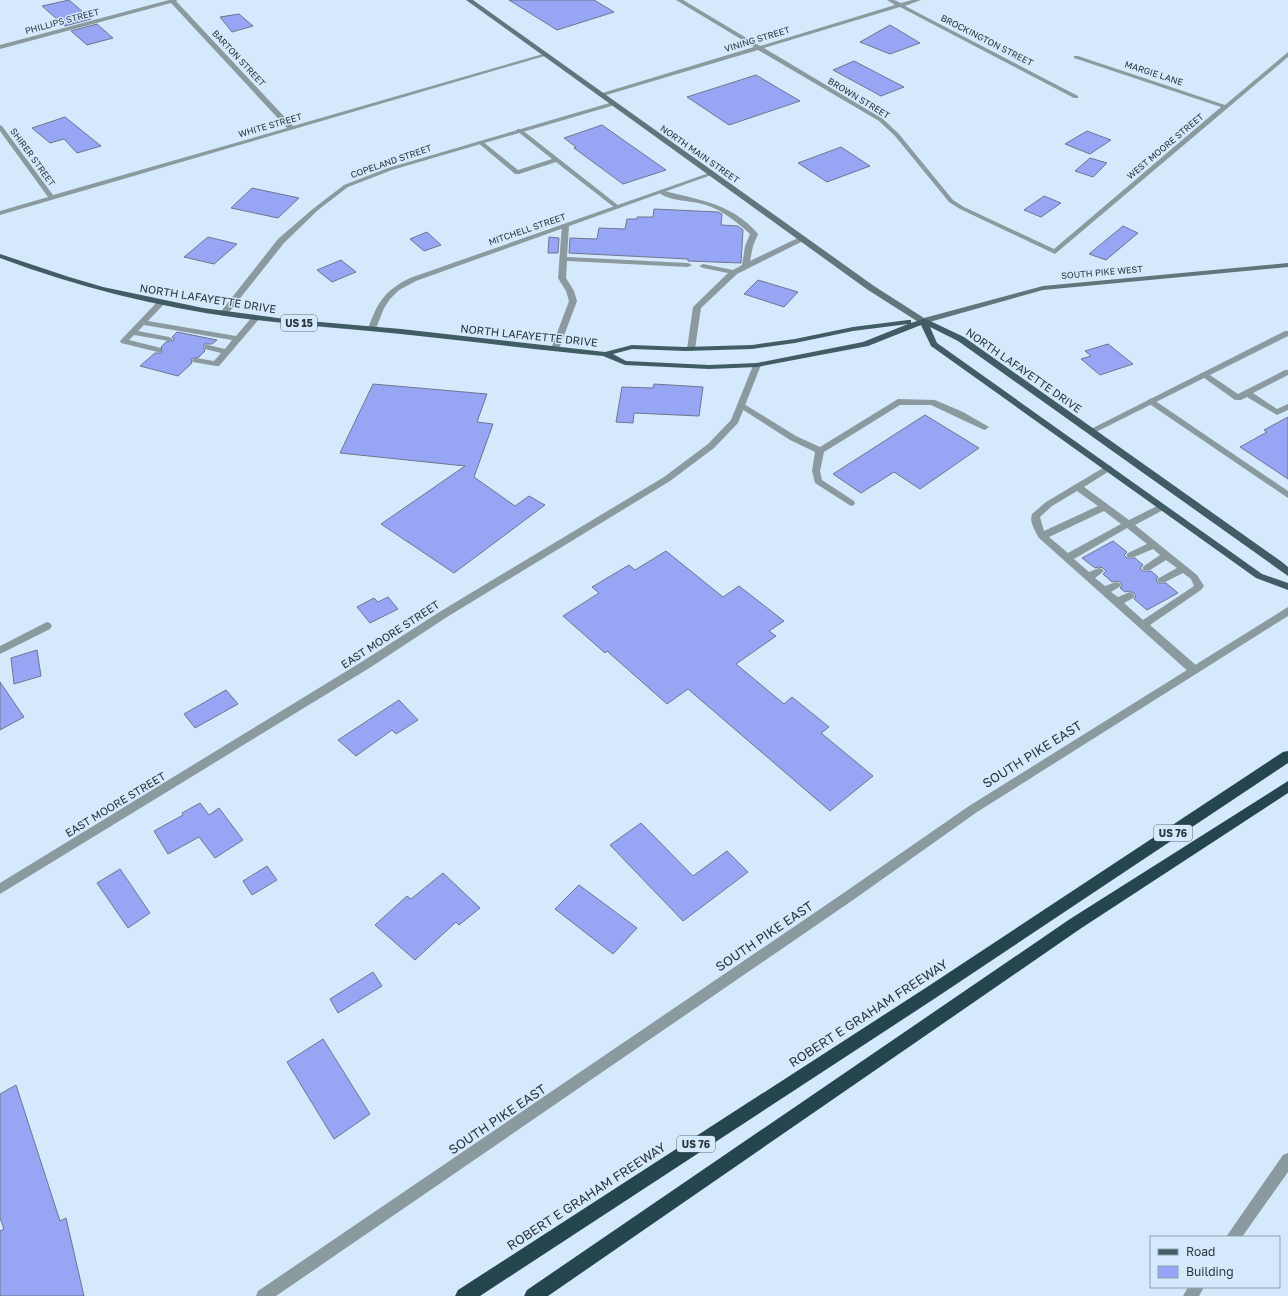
<svg xmlns="http://www.w3.org/2000/svg" width="1288" height="1296" font-family="'Golos Text',sans-serif">
<style>
.building{fill:#96a6f5;stroke:#6f758f}
.lines{fill:none;stroke-linecap:round;stroke-linejoin:round}
.service{fill:#8b9a9f;fill-rule:evenodd}
.minor{fill:#8b9a9f;fill-rule:evenodd}
.tertiary{fill:#8b9a9f;fill-rule:evenodd}
.secondary{fill:#5f767d;fill-rule:evenodd}
.primary{fill:#405c64;fill-rule:evenodd}
.motorway{fill:#25464f;fill-rule:evenodd}
.labels{text-anchor:middle;dominant-baseline:central;stroke-width:3;stroke-linejoin:round;paint-order:stroke}
.far-street-label{font-size:9px;fill:#2b353e;stroke:#d4e9fb}
.shield{fill:#d4e9fb;stroke:#5e6b77;stroke-width:1}
.shield-label{font-size:10px;font-weight:bold;fill:#2b353e}
.street-label{font-size:11px;fill:#2b353e;stroke:#d4e9fb}
.near-street-label{font-size:13px;fill:#2b353e;stroke:#d4e9fb}
</style>
<rect width="100%" height="100%" fill="#d4e9fb"/>
<path class="building" d="M69,0L91,19L65,26L42,6Z
M509,0H594L614,12L557,30Z
M239,14L253,26L232,32L220,17Z
M97,24L113,38L87,45L71,31Z
M890,25L920,43L890,54L860,42Z
M854,61L904,87L881,96L833,70Z
M756,75L800,101L729,125L687,97Z
M65,117L101,146L77,153L64,139L50,143L32,128Z
M602,125L666,170L623,184L574,148L576,147L564,138Z
M1087,131L1111,140L1090,154L1065,144Z
M841,147L870,166L827,182L798,163Z
M1090,158L1107,163L1093,177L1075,171Z
M252,188L299,198L278,218L231,208Z
M1044,196L1061,203L1041,217L1024,210Z
M654,209L718,212L722,214L721,225L738,226L743,230L741,263L688,261V259L569,253L570,238L597,239L599,228L625,229L627,219H637V217H653Z
M1123,226L1138,233L1106,260L1089,254Z
M427,232L441,245L424,251L410,239Z
M208,237L237,244L214,264L184,257Z
M549,237L559,238L558,253H548Z
M341,260L356,272L332,282L317,270Z
M758,280L798,292L784,307L744,294Z
M177,332L217,340L212,344H204V349L205,351L199,357L191,359L192,363L178,376L140,366L155,353H162L161,347L166,342L174,340V338L172,337Z
M1108,344L1133,364L1100,375L1081,359L1091,356L1085,351Z
M373,384L487,394L477,422L493,424L474,477L515,506L529,496L545,505L454,573L381,524L465,466L340,453Z
M654,384L703,387L699,416L634,413L633,423L616,422L622,387L653,388Z
M925,415L979,448L920,489L894,472L861,493L833,474Z
M1288,417V479L1240,447L1267,432L1264,430Z
M1113,541L1127,552L1124,555L1127,558H1135L1143,565L1140,568L1143,571H1151L1158,577L1156,580L1158,583H1166L1178,593L1147,610L1134,599L1136,596L1134,593L1129,591L1125,592L1120,588L1122,585L1120,582L1116,581L1112,582L1103,574L1106,571L1103,568L1099,567L1095,568L1082,558Z
M666,551L723,597L739,586L784,621L769,631L776,636L736,664L784,704L792,697L829,727L821,733L873,776L830,811L688,689L667,704L607,651L605,653L563,616L599,593L592,587L629,565L635,570Z
M388,597L398,609L370,623L357,607L374,598L378,602Z
M37,650L41,676L14,684L11,658Z
M0,682L24,717L0,730Z
M226,690L238,704L195,728L184,714Z
M399,700L418,720L396,734L392,730L356,756L338,740Z
M200,803L209,815L219,808L243,840L215,858L199,837L168,854L154,831L183,815L182,813Z
M641,823L693,876L727,851L748,872L683,921L610,845Z
M267,866L277,880L252,895L243,881Z
M120,869L150,913L128,928L97,883Z
M443,873L480,908L459,925L456,922L415,960L375,925L407,896L411,899Z
M579,885L637,928L613,954L555,909Z
M373,972L382,986L338,1013L330,999Z
M323,1039L370,1114L334,1139L287,1062Z
M16,1085L60,1221L66,1218L84,1296H0V1231L4,1229L0,1218V1094Z"/>
<g class="lines">
<path class="service" d="M517,129H521L619,206V208H615L556,162L519,174H515L477,142L482,141L518,170L552,159L517,131Z
M661,190C697,200 731,202 758,234L753,246L750,261L800,237H806L807,239L737,274L701,308L695,349L691,351L687,349L693,307L728,273L703,268L699,266L703,264L733,270L742,265L745,246L750,234C738,223 722,210 706,205C691,200 670,202 658,192Z
M562,224H568L569,226L567,257L688,263L692,265L688,267L567,261L566,278L574,291L577,301L559,349L555,351H552L551,349L569,301L566,291L558,278Z
M158,301H164L165,303L148,321L236,336L253,316H256L260,318L219,366H216L193,362L192,360L196,358L214,361L221,353L205,349V345H208L225,349L232,340L144,325L138,331L169,337L173,339L169,341L134,335L129,340L161,348V352H158L121,343L120,341Z
M1285,370H1288V375L1253,393L1277,409L1288,404V410L1277,415L1247,397L1241,400H1235L1200,375L1201,373H1207L1238,394Z
M1151,398L1288,491V498L1148,403L1147,401Z
M898,399L935,400L963,412L989,427L985,430L982,429L931,405H900L824,452L820,471L822,480L854,501L855,503L854,505L851,506L815,483L812,471L815,452L790,440L737,406L738,404H744L796,436L820,447Z
M1108,465L1111,466L1112,468L1111,470L1084,487L1129,520L1159,505H1165L1167,507L1165,509L1135,525L1197,575L1204,586L1201,590L1150,625L1198,667L1199,670L1198,673H1190L1039,538C1035,531 1029,522 1032,514L1046,502ZM1077,491L1098,506L1044,531L1040,517L1052,506ZM1104,511L1121,524L1068,553L1049,537ZM1127,528L1147,544L1128,553L1126,555L1128,557H1134L1153,549L1160,555L1144,566L1142,568L1144,570H1150L1166,560L1177,568L1159,578L1157,580L1159,582H1165L1183,573L1191,579L1194,586L1143,620L1124,603L1133,598L1135,596L1133,594L1130,592L1118,597L1111,592L1119,587L1121,585L1119,583L1116,582L1105,586L1095,578L1104,571L1102,569L1099,568L1089,572L1074,559Z"/>
<path class="minor" d="M169,0H178L176,1L293,126L543,54L548,55L0,215V211L48,197L0,131V125L2,126L53,195L287,128L171,3L0,49V45Z
M676,0H683L760,46L895,5L887,0H894L901,3L912,0H921L905,6L1078,96V98H1074L900,7L764,48L883,119L899,134L953,200L964,207L1054,249L1221,107L1074,58V56H1078L1225,105L1288,52V57L1055,254L960,209L949,202L895,136L879,121L758,50L603,96H599V94L754,47Z
M613,102L616,104L615,105L392,170L348,187L318,210L284,243L226,316H223L219,314L278,239L314,208L344,185L388,168Z
M709,173L714,174L416,281L399,290L390,299L384,308L375,331H369L368,329C377,303 385,290 410,278Z
M1285,331H1288V336L1094,433L1091,434L1087,431Z
M754,363H757L761,365L738,423L714,448L670,481L447,617L371,667L0,894V883L363,661L441,611L664,477L708,444L731,420Z
M47,622L50,623L52,626L50,629L0,654V646Z"/>
<path class="tertiary" d="M1288,607V616L977,812L853,900L276,1296H256L258,1291L845,892L969,806Z
M1288,1153V1172L1242,1237H1226L1283,1155Z
M1188,1287H1204L1199,1296H1183Z"/>
<path class="secondary" d="M466,0H473L874,286L924,318L1043,286L1288,263V267L1043,290L926,323H920L868,290Z"/>
<path class="primary" d="M0,254L69,277L103,287L203,308L285,319L401,329L605,352L632,345L685,347L752,345L795,339L853,327L908,320H911V323L923,319H926L964,337L1282,562L1288,567V576L958,341L930,327L937,343L1262,574L1288,583V590L1256,578L931,346L921,325L868,346L757,367L709,369L625,365L603,356C536,350 469,341 401,334C347,329 293,325 239,318C157,307 77,287 0,258ZM908,324L863,342L757,363L709,365L626,361L613,354L632,349L685,351L752,349L795,343L853,331Z"/>
<path class="motorway" d="M1288,751V763L934,999L480,1296H455L458,1290L924,989L1283,752Z
M1288,781V793L1080,929L548,1296H524L527,1290L1070,919Z"/>
</g>
<g class="labels">
<g class="far-street-label">
<text transform="translate(62 21) rotate(-15)">PHILLIPS STREET</text>
<text transform="translate(757 39) rotate(-17)">VINING STREET</text>
<text transform="translate(987 40) rotate(27)">BROCKINGTON STREET</text>
<text transform="translate(239 58) rotate(47)">BARTON STREET</text>
<text transform="translate(1154 73) rotate(18)">MARGIE LANE</text>
<text transform="translate(859 98) rotate(31)">BROWN STREET</text>
<text transform="translate(270 125) rotate(-16)">WHITE STREET</text>
<text transform="translate(1165 146) rotate(-40)">WEST MOORE STREET</text>
<text transform="translate(700 154) rotate(35)">NORTH MAIN STREET</text>
<text transform="translate(33 157) rotate(54)">SHIRER STREET</text>
<text transform="translate(391 161) rotate(-19)">COPELAND STREET</text>
<text transform="translate(527 229) rotate(-19)">MITCHELL STREET</text>
<text transform="translate(1102 272) rotate(-5)">SOUTH PIKE WEST</text>
</g>
<g class="shield">
<rect x="281" y="315" width="36" height="16" rx="3"/>
<rect x="1154" y="825" width="38" height="16" rx="3"/>
<rect x="677" y="1136" width="38" height="16" rx="3"/>
</g>
<g class="shield-label">
<text x="299" y="323">US 15</text>
<text x="1173" y="833">US 76</text>
<text x="696" y="1144">US 76</text>
</g>
<g class="street-label">
<text transform="translate(208 298) rotate(9)">NORTH LAFAYETTE DRIVE</text>
<text transform="translate(529 335) rotate(6)">NORTH LAFAYETTE DRIVE</text>
<text transform="translate(1024 370) rotate(35)">NORTH LAFAYETTE DRIVE</text>
<text transform="translate(390 634) rotate(-33)">EAST MOORE STREET</text>
<text transform="translate(115 804) rotate(-31)">EAST MOORE STREET</text>
</g>
<g class="near-street-label">
<text transform="translate(1032 754) rotate(-32)">SOUTH PIKE EAST</text>
<text transform="translate(764 936) rotate(-34)">SOUTH PIKE EAST</text>
<text transform="translate(868 1013) rotate(-33)">ROBERT E GRAHAM FREEWAY</text>
<text transform="translate(497 1119) rotate(-34)">SOUTH PIKE EAST</text>
<text transform="translate(586 1196) rotate(-33)">ROBERT E GRAHAM FREEWAY</text>
</g>
</g>
<rect x="1150" y="1236" width="130" height="52" fill="#d4e9fb" stroke="#90a1af"/>
<rect x="1158" y="1249" width="20" height="6" fill="#405c64" stroke="#90a1af"/>
<text x="1186" y="1256" font-size="12" fill="#2b353e">Road</text>
<rect x="1158" y="1266" width="20" height="12" fill="#96a6f5" stroke="#90a1af"/>
<text x="1186" y="1276" font-size="12" fill="#2b353e">Building</text>
</svg>
